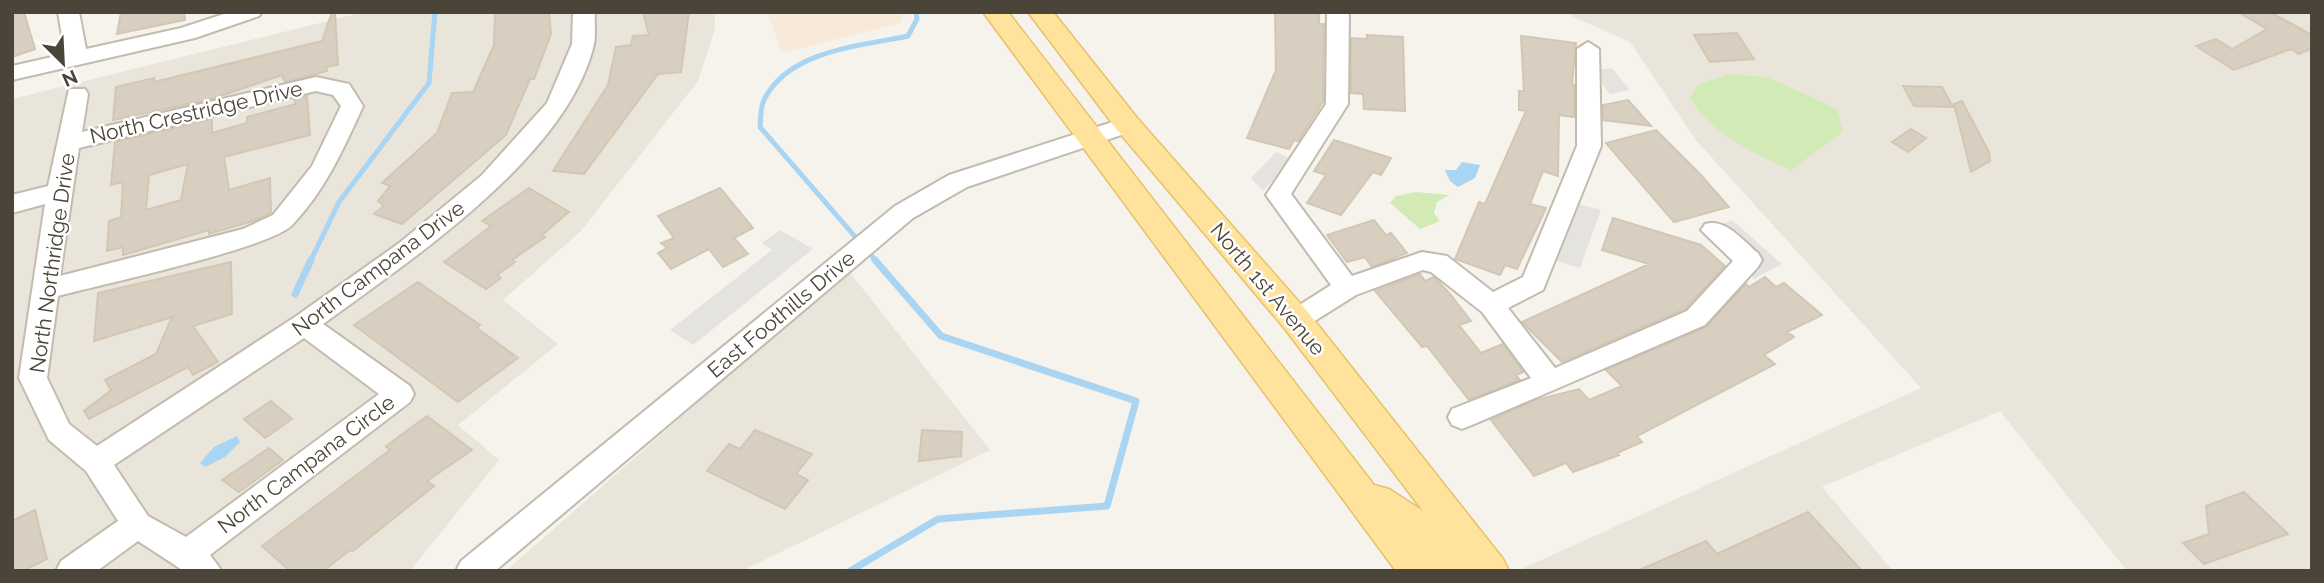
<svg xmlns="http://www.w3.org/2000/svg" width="2324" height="583" font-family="Raleway,sans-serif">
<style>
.residential{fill:#eae5da}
.commercial{fill:#f7ead8}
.green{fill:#d2eab5}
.parking{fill:#e5e3e0}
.water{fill:#a9d4f2}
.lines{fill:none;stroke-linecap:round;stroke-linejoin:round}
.stream-far1{stroke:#a9d4f2;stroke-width:5}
.stream{stroke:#a9d4f2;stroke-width:7}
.building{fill:#d8cfc1;stroke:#d3c7b4;stroke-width:2;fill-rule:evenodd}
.minor-casing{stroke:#c2bbae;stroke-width:4}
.major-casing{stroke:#e6c16a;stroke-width:3}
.minor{fill:#fff;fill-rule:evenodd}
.major{fill:#ffe39c;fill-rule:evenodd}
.labels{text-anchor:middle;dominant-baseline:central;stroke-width:5;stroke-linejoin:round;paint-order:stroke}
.street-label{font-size:21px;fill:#4b4439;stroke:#fff}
</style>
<rect width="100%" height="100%" fill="#f6f3ec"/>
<path class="residential" d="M364,12H715V29L698,81L581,231L503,300L558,344L458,425L499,460L410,571H12V99Z
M1563,12H2312V571H2127L2000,411L1822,487L1893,571H1517L1921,388L1695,139L1630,42Z
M848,270L990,450L742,571H506Z"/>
<path class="commercial" d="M767,12H903L900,23L782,53Z"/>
<path class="green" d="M1729,74L1767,77L1837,109L1843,132L1791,170C1758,156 1705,130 1690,97L1699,84Z
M1416,192L1449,195L1437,202L1434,213L1440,221L1420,229L1390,203L1396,196Z"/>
<path class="parking" d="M1612,68L1630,90L1610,94L1593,71Z
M1276,152L1291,159L1263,191L1251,178Z
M1567,201L1601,210L1580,268L1544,257Z
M1732,220L1782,264L1754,279L1703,233Z
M780,230L813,249L693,345L670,330L772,250L762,243Z"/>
<path class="water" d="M1462,162L1480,165L1475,178L1458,187L1450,181L1445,170H1456Z
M237,436L240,442L225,457L205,467L200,463L214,447Z"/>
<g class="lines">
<path class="stream-far1" d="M310,262L339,202L429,83L435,12
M877,262L760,127C761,119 760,108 764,100C788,50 861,46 908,36L917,19L916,12"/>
<path class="stream" d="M295,294L311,260
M850,571L938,519L1107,506L1136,401L941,336L875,260"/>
</g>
<path class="building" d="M12,12H24L35,49L12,57Z
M121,12H184L185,20L117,34Z
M332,12H335L338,65L326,67L327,71L285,82L282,75L212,99L113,120L116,87L154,78V82L322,41Z
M495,12H549L551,34L534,79H530L506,135L402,224L374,214L384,206L378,201L390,186L382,183L437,133L452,93L473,92L494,45Z
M643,12H689L681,72L658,74L584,174L553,171L608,85L616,47L631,45L633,36L649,35Z
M1275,12H1319V24H1324L1323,102L1298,141L1294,140L1289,149L1247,138L1276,70Z
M2238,12H2270L2312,35V48L2299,54L2291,49L2234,70L2196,46L2216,39L2232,49L2267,29Z
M1737,33L1754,59L1710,62L1694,35Z
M1367,35L1403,37L1405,111L1364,109L1363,94L1351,93V38L1367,39Z
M1521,36L1576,43L1572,85H1574V117L1559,115L1558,176L1543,171L1530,204L1546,208L1540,221L1517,269L1505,265L1500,275L1455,259L1479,202L1485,204L1526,111L1519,110V91H1524Z
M1903,86L1942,87L1953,107L1914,106Z
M307,96L310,135L224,157L229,190L270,178L271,213L253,221L209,234V230L123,255V247L107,251L109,221L121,217L123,182L111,185L115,142L212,119V133L247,123V117L296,104L294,99ZM188,164L181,200L146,210L149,175Z
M1628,100L1651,126L1603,120V105Z
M1962,101L1989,152L1990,161L1971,172L1954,104Z
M1911,129L1926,138L1908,152L1892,142Z
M1656,130L1700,174L1729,207L1674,222L1606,143Z
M1334,140L1391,158L1381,175L1373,172L1341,215L1307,203L1326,175L1314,171Z
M529,188L569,212L542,235L545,237L512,260L515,262L497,275L501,278L486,289L444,262L491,226L482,221Z
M720,188L753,228L734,238L748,254L723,267L709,249L671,269L658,253L667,248L661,243L674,238L658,216Z
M1613,218L1701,245L1725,266L1685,309L1562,362L1522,322L1649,264L1602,250Z
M1374,220L1386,235L1391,233L1407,253L1372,267L1365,257L1347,262L1327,235Z
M231,262L232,314L193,326L218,362L193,375L188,367L89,419L84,411L111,390L105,380L156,354L172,317L94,341L98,293Z
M1420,274L1425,281L1434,277L1449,293L1471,321L1459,325L1481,353L1503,344L1523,372L1516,375L1520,380L1469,400L1427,346L1422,347L1375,291Z
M1765,277L1776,287L1784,283L1822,315L1787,332L1794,337L1764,355L1775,364L1637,436L1642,442L1617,453L1619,455L1573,472L1566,463L1534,476L1491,420L1536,400L1579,389L1589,400L1622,386L1606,370L1706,327L1746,284L1749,287Z
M418,282L480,325L477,328L518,358L458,402L354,325Z
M271,401L292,419L265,438L244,419Z
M427,416L472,450L427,481L434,486L353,551L350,550L323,571H290L262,546L390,450L386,446Z
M755,430L812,454L796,474L808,480L785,509L707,471L729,444L740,449Z
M922,430L962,432L961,456L919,461Z
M269,448L283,460L239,492L222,480Z
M2244,492L2288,534L2204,564L2183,543L2209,534L2206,506Z
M35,510L47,559L23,571H12V521Z
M1808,512L1862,571H1637L1706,541L1717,554Z"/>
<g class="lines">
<g class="minor-casing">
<path id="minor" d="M58,12H79L86,49L181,28L230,12H262L259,16L195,38L12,80V66L65,54Z
M573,12H595C594,22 596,35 594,44C569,155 411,260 323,324L410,386L414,394L410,402L210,555L222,571H184L138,541L97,571H56L61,561L118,521L86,471L49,440L19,378L45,204L12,213V195L48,186L69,89H85L88,94L82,132L316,77L349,84L363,106C344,148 325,191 292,225C271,248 99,285 58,296L47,378L69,424L97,446L295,317L398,244L481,176L547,103L572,44ZM316,91L333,95L341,106L312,166L273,215L243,229L60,276L79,148ZM304,338L379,394L186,537L148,516L114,465Z
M1327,12H1349L1348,104L1291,194L1352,276L1422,252L1447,256L1493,292L1523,277L1577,146V49L1588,42L1599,49L1601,146L1543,290L1508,308L1555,368L1687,311L1733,261L1701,230L1705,224C1726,218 1743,241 1758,253L1762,260L1758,267L1705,325L1472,425L1462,429L1452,425L1448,417L1452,409L1531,378L1482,312L1431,272L1423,270L1356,295L1305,327L1296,330L1287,327L1283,320L1287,313L1331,285L1266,195L1326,104Z
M1128,117L1136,120L1140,125L1136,130L967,187L913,218L495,571H456L461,561L895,206L949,175Z"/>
</g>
<g class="major-casing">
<path id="major" d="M983,12H1008L1374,485L1389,489L1423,511L1285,329L1118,131L1028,12H1053L1138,119L1307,311L1503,559L1509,571H1396Z"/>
</g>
<use href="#minor" class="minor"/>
<use href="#major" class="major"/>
</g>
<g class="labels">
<g class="street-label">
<text transform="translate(196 112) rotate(-13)">North Crestridge Drive</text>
<text transform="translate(52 263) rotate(-82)">North Northridge Drive</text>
<text transform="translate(378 268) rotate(-37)">North Campana Drive</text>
<text transform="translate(1268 289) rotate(50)">North 1st Avenue</text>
<text transform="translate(781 314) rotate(-40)">East Foothills Drive</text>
<text transform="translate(306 464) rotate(-37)">North Campana Circle</text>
</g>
</g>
<rect width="2324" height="583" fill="none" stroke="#4b4439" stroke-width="28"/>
<g transform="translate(63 63) rotate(156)" stroke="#ffffff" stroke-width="5" paint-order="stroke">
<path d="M0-5L12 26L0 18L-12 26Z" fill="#4b4439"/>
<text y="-10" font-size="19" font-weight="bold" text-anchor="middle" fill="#4b4439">N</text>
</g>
</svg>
